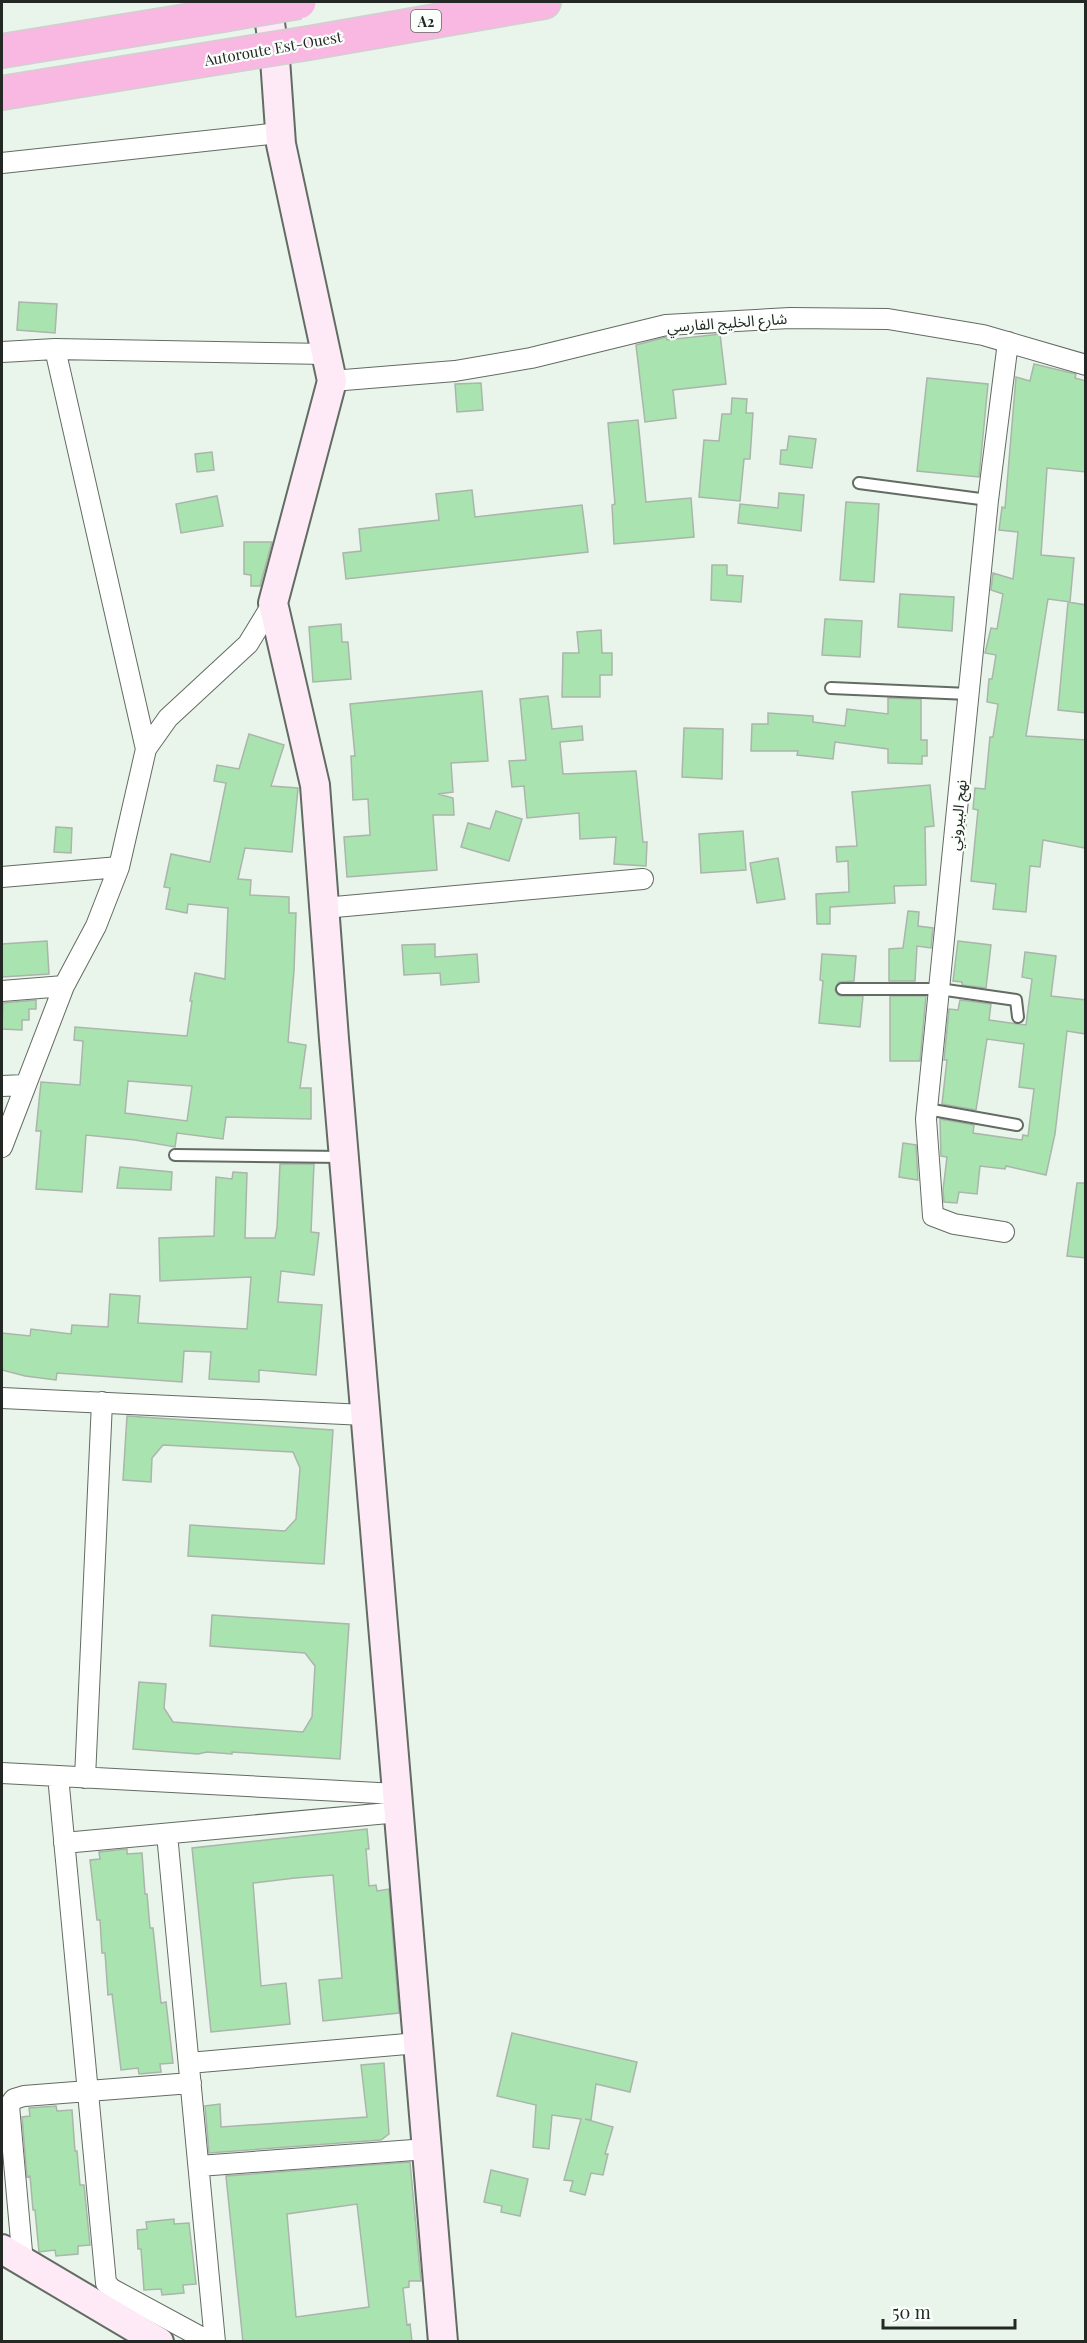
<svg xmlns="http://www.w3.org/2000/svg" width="1087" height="2343" font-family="'Playfair Display','Noto Sans Arabic',serif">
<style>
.building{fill:#a9e3af;stroke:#aab5ab;stroke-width:1.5;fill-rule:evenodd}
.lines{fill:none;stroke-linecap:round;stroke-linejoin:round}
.lane-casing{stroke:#626c63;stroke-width:14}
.street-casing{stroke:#626c63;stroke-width:22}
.secondary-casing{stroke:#626c63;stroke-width:32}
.highway-casing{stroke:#cfd0cf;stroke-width:36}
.lane{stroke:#fff;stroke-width:10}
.street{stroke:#fff;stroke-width:20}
.secondary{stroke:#fdeaf6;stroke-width:28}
.highway{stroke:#f9b8e2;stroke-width:33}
.highway-bridge-casing{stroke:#cfd0cf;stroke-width:36;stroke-linecap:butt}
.highway-bridge{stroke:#f9b8e2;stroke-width:33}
.labels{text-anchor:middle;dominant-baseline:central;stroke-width:4.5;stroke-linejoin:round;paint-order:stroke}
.shield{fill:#fbfffb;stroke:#646864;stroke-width:1.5}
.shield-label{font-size:14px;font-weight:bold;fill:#242824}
.street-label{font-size:15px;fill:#242824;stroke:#fbfffb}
</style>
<rect width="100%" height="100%" fill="#e9f4ea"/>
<path class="building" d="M19,302L57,304L55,333L17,330Z
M720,334L726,384L673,390L676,418L645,422L636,345L666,337L667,340Z
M1034,364L1076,374L1075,378L1086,381V472L1047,468L1041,555L1074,558L1070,602L1048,599L1026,736L1086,740V841L1084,848L1043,840L1040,867L1030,866L1026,912L993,909L996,884L971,881L978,810L973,809L975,788L985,789L990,737H993L998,704L987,702L989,679H992L996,655L985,653L991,628L997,629L1003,594L991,590L993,573L1013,579L1018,532L999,530L1002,507L1005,508L1016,377L1030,381Z
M927,378L988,384L979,477L917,471Z
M481,383L483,410L457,412L455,384Z
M732,398L747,399L746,413H753L750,459H744L740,501L699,497L704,440L719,441L722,414H731Z
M638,420L646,502L691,498L694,537L614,544L612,505L615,504L608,423Z
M789,436L816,439L812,468L780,464L781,450H787Z
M212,452L214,470L197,472L195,454Z
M472,490L475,517L582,505L588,552L346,579L343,553L361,551L359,529L439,520L436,494Z
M779,493L804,495L801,531L738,523L740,504L778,508Z
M217,496L223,526L181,533L176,504Z
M846,502L879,504L874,582L840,580Z
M244,542H272L260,586H251V575L244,574Z
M712,565H727V575L743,576L741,602L711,600Z
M900,594L954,597L952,631L898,627Z
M1068,602L1086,605V713L1058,710Z
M825,619L862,621L860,657L822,655Z
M341,624L342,642H348L351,679L313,682L309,627Z
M601,630L602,653H612V675H600V697H562L563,653H579L577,632Z
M482,691L488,761L451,763L453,792L438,794L453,798L454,815H433L437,870L347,877L344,837L370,835L368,799L353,800L351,756H355L350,704Z
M548,696L552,729L582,726L583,740L560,742L563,774L636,771L643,842H647L646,866L614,864L616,837L580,839L579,813L527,818L524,786L512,787L509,761L526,760L520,699Z
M888,698L921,699V740H927V756H922V764L888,763V749L835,742L833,759L797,755L798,751H751L752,724H768V713L813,716V722L845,726L847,709L888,714Z
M684,728L723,729L722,779L682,777Z
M249,734L284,745L271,786L298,788L292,852L245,848L238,879L251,880L250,895L289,897V913H296L294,971L288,1042L306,1045L300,1088H311V1119L226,1117L223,1139L177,1133L175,1147L135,1140L86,1135L82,1192L36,1189L41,1131H36L41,1082L80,1085L83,1041L74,1040L75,1027L187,1036L192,1001H190L195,973L225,979L228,908L188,904L187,913L166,909L170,888L164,887L171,854L210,862L226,783L214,781L217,765L239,769ZM128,1081L192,1086L187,1121L125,1113Z
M930,785L934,826L925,827L926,885L894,886L895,903L830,907V924H817L816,894L849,892L848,861L837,862L836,847L857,846L852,792Z
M496,811L522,819L509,861L461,847L468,823L490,829Z
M56,827L72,828L71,853L54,852Z
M743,831L746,870L701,873L699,834Z
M778,858L785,899L757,903L750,863Z
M908,911L919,912L918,926L933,928L931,948L917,946L915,981H889V949L903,948Z
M47,941L49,974L2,977V944Z
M958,941L991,945L986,988L962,985V982L953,981Z
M435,944V957L477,954L479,982L441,985L440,973L404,975L402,945Z
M1025,952L1056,956L1051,996L1086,1000V1034L1067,1031L1055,1134L1046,1175L1006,1166L1005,1169L980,1166L977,1194L959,1192L957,1203L944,1202L943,1190L947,1157L941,1156L940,1119L974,1125L973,1133L1022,1140L1023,1135L1028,1136L1034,1089L1019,1087L1024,1044L987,1039L976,1110L942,1104L947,1060H944L949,1009L958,1010L960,1000L991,1004L989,1020L1026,1025L1032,979L1022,977Z
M822,954L856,956L854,981L839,982L835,990L838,995L841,996H863L860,1027L819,1023L823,981L820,980Z
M890,996H926L920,1061H890Z
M36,1000V1009H29V1020H22V1030L2,1029L3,1003Z
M903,1143L916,1145L918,1180L899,1177Z
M280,1164H314L311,1232L319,1233L314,1275L281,1271L278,1302L322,1305L316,1375L259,1370V1382L209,1379L211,1352L184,1351L182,1382L57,1373L56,1380L25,1376L2,1370V1333L30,1336L31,1329L71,1334L72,1325L108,1327L110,1294L140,1296L138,1323L247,1329L251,1277L160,1281L159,1238L214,1236L216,1177L232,1179L233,1172L247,1173L245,1238H275L277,1228Z
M120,1167L172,1172L171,1190L117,1188Z
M1077,1183H1086V1258L1067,1256Z
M127,1416L333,1430L324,1564L188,1556L190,1525L285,1531L296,1519L300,1468L293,1452L163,1445L152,1458L151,1482L123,1480Z
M212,1615L349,1624L340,1759L232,1752V1754L207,1752L198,1754L133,1749L139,1682L166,1684L164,1708L173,1722L303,1732L312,1717L315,1666L305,1653L210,1646Z
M367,1829L369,1849H366L369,1886L376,1885L377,1891L389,1889L399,2013L323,2021L319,1980L342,1978L333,1875L295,1878L253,1883L261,1986L286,1983L290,2024L211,2032L192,1848Z
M127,1849V1854L142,1853L145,1894H147L150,1928H153L161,2003L166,2002L173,2063L160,2064L161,2072L139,2074L138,2068L121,2070L112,1994L108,1995L105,1953H102L100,1920H97L90,1860L100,1859L99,1852Z
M512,2033L637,2062L630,2092L596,2084L591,2120L585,2119L613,2127L605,2154H608L603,2175L591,2173L585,2195L570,2191L573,2181L564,2180L581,2119L552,2115L549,2149L533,2147L536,2105L497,2096Z
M384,2063L389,2134L381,2140L209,2153L205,2106L220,2104L221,2127L367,2117L361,2065Z
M56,2106L57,2111L72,2110L75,2151H77L80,2185H84L90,2245L78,2246V2254L56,2256L55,2250L39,2252L35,2210H33L30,2176L27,2177L22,2117L30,2116L29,2108Z
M410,2162L421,2281H409V2287L403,2288L407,2325L410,2324L412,2342H243L226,2176ZM357,2204L369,2307L296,2317L287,2214Z
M491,2170L528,2179L520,2216L501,2212L502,2206L484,2202Z
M174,2219V2224L189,2223L196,2284L183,2285L184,2293L162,2295L161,2289L144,2290L141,2249H138L137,2230L147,2229L146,2222Z"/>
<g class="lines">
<g class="lane-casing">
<path id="lane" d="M859,483L988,500
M831,688L969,694
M842,989H939L1016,1000L1018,1017
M927,1109L1017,1125
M175,1155L343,1157"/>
</g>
<g class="street-casing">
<path id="street" d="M2,163L279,133
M55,349L146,749
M2,352L55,349L327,354
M332,381L455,371L531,358L666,325L790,318L888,319L983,335L1086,365
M2,877L119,867
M324,908L643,879
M2,991L64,986
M2,1086L25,1085
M2,1147L64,986L96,926L119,867L146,749L168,718L248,644L273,603
M1004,1232L954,1224L933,1216L926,1119L988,500L1008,342
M2,1398L365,1415
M2,1773L397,1794
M58,1776L106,2283L112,2289L210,2342
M85,1778L102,1402
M167,1834L215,2342
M64,1843L399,1812
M189,2063L418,2043
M199,2166L427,2149
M23,2263L9,2106L14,2099L24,2096L191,2083"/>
</g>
<g class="secondary-casing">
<path id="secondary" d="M267,2L275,59L281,144L332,381L273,603L315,785L334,1039L443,2342
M2,2249L159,2342"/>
</g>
<g class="highway-casing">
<path id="highway" d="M309,43L544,2
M2,51L223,15
M2,93L228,56"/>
</g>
<use href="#lane" class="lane"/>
<use href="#street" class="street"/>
<use href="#secondary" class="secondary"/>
<use href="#highway" class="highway"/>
<g class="highway-bridge-casing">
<path id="highway-bridge" d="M223,15L299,2
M228,56L309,43"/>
</g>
<use href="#highway-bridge" class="highway-bridge"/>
</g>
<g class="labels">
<rect class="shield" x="411" y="10" width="30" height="22" rx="4.5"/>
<g class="shield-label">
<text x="426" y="21">A2</text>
</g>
<g class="street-label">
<text transform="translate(273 48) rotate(-10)">Autoroute Est-Ouest</text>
<text transform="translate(727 322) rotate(-4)">شارع الخليج الفارسي</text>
<text transform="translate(957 815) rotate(-84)">نهج البيروني</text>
</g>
</g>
<rect width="1087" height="2343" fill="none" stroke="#242824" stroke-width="6"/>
<path d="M883 2319v9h132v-9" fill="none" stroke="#242824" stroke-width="3"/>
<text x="892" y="2319" font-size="18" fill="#242824" stroke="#fbfffb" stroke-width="4.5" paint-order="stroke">50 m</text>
</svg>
